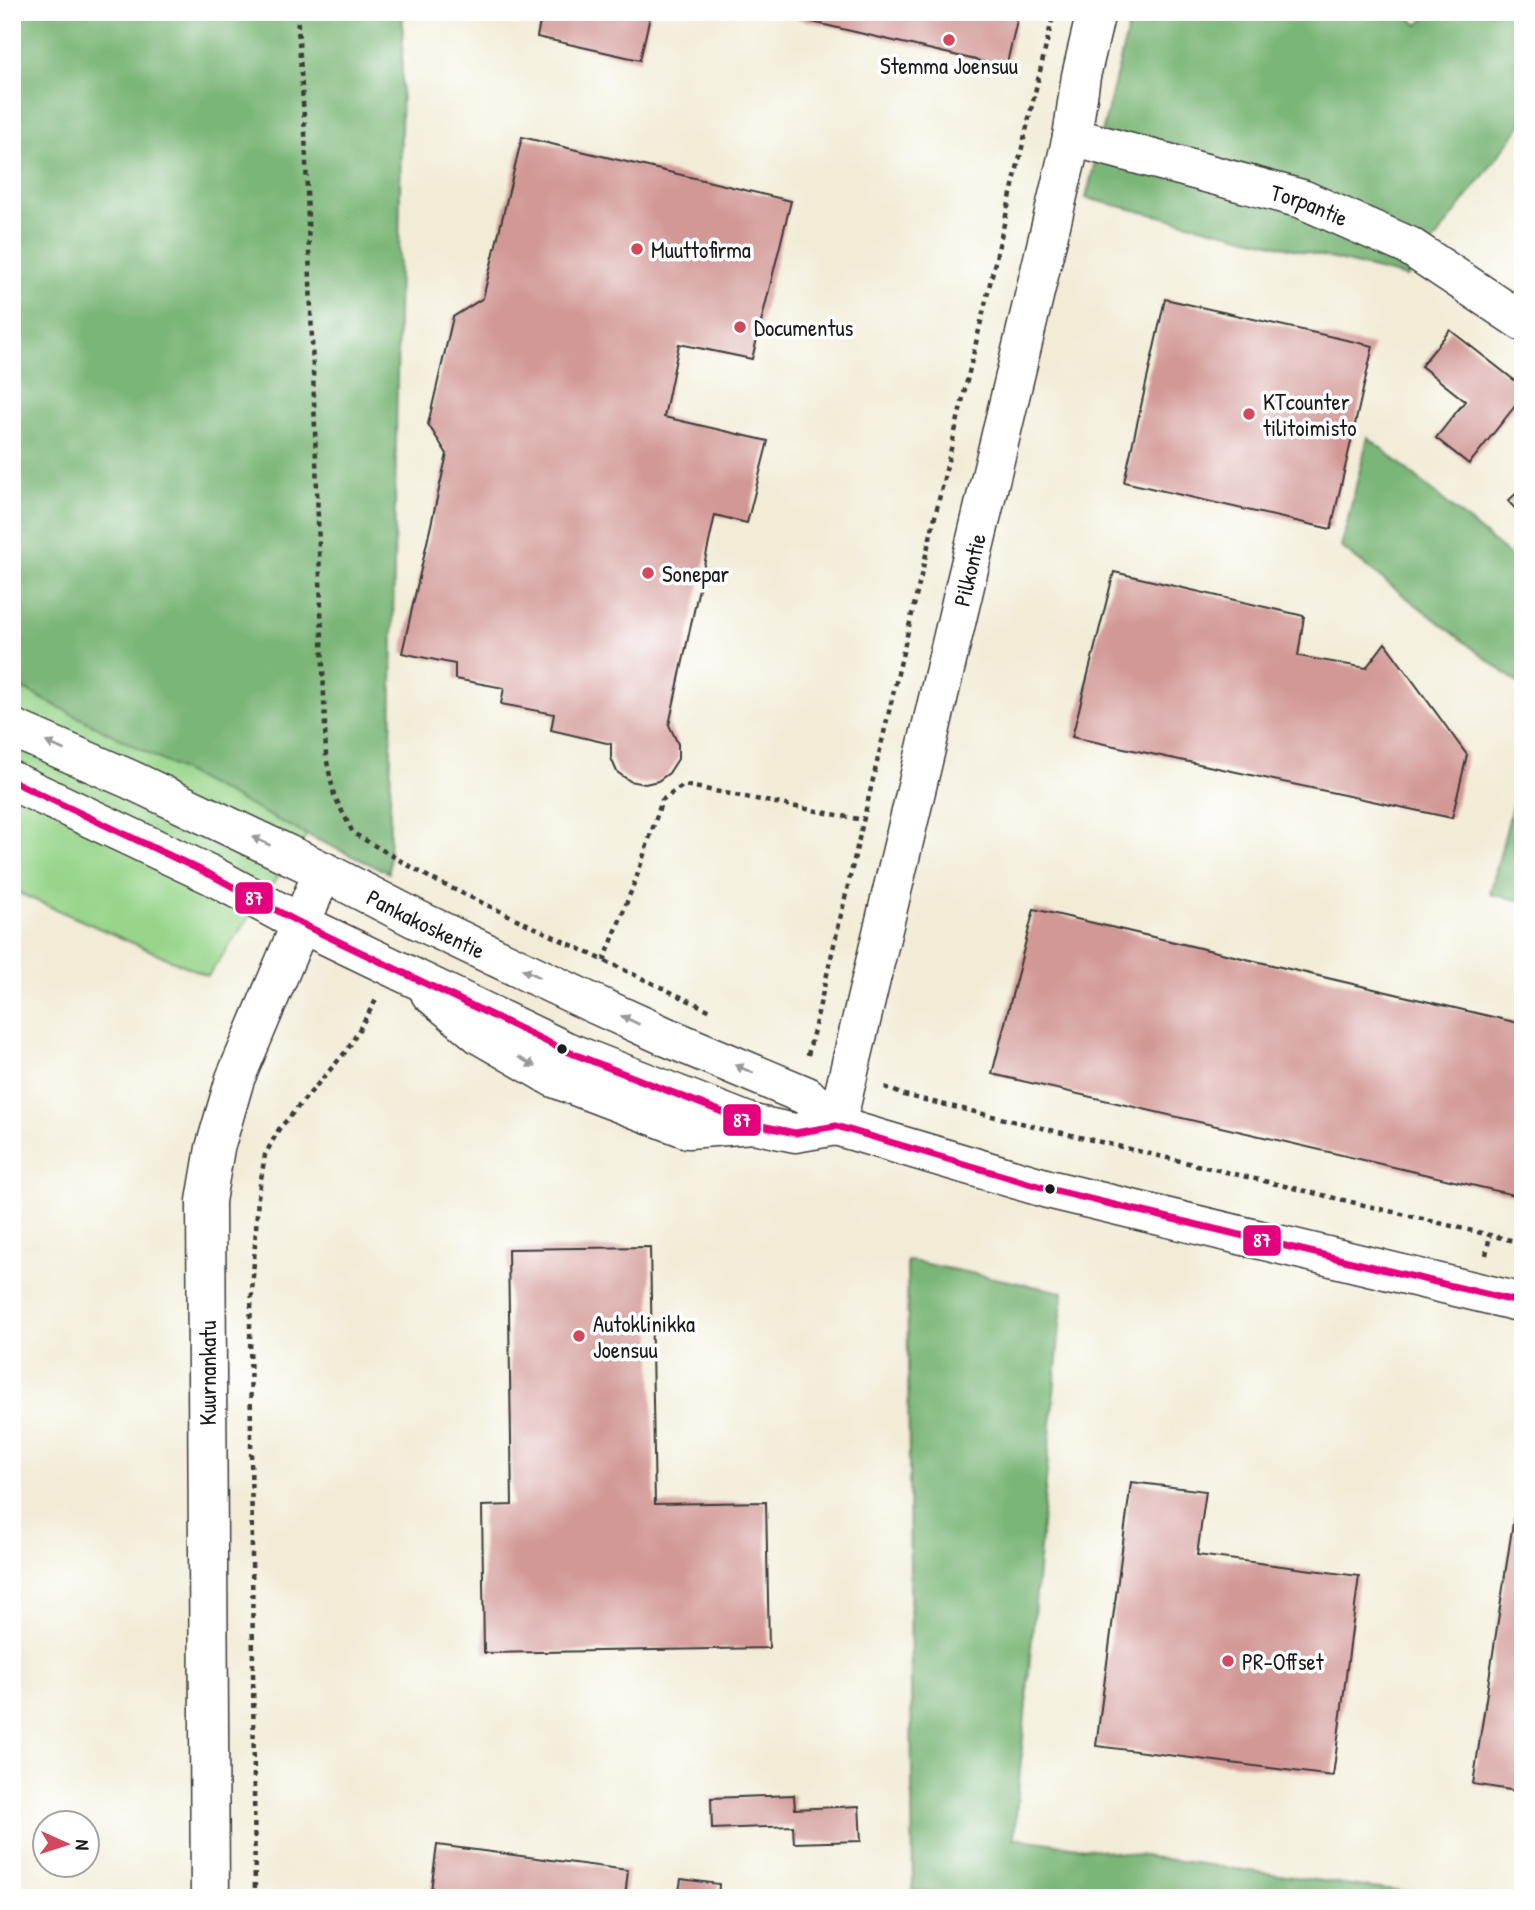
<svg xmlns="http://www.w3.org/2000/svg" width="1535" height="1910" font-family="'Patrick Hand',sans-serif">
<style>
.green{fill:#98d58b;stroke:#5a7854;stroke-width:2}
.forest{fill:#7ab677;stroke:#4b694a;stroke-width:2}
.building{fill:#d29895}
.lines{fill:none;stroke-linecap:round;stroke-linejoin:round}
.minor-casing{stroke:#3c3b38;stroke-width:41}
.major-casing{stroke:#3c3b38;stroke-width:41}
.path{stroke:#3c3b38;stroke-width:4.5;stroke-dasharray:5 5;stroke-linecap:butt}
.minor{stroke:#fff;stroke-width:38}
.major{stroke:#fff;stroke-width:38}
.bus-1-casing{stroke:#fff;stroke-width:12}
.bus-1{stroke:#e5007d;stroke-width:7}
.oneway{fill:#999}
.poi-dot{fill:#d1495b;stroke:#fff;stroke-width:2.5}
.bus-dot{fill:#1c1c1c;stroke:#fff;stroke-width:2.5}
.labels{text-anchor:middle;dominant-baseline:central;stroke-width:7;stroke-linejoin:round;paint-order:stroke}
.poi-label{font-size:23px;fill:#1c1c1c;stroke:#fff;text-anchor:start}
.street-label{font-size:23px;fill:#1c1c1c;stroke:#fff}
.line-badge{stroke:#fff;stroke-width:2.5}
.badge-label{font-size:19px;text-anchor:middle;font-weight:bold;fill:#fff}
</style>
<rect width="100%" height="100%" fill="#fff"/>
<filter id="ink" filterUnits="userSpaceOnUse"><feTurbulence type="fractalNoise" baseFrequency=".0143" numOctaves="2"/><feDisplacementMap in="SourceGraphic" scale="14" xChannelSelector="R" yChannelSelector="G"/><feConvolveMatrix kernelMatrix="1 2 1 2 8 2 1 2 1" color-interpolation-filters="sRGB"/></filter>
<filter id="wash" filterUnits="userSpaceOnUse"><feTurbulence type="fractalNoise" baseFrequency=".00686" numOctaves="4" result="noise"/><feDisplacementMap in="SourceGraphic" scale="28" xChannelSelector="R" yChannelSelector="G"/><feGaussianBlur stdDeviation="1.57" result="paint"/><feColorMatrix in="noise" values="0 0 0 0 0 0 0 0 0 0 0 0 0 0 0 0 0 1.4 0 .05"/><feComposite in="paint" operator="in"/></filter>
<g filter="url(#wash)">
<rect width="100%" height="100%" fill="#f2ecd7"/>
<path class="green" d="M12,683L307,835L208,976L12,890Z"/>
<path class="forest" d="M12,12H403L389,873L307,835L12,683Z
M1132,12H1404L1418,25L1430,12H1523V123L1407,277L1086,198Z
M1368,437L1523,567V687L1341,547Z
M1523,764V901L1490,894Z
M907,1260L1063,1292L1014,1838L1445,1898H973L913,1890Z"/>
<g id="blocks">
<path class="building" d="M542,12H651L640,60L537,37Z
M769,12H1019L1006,67Z
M522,137L791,201L752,359L679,344L664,417L768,441L747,523L715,515L669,725L678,744V759L669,773L658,781L645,784L630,781L617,772L611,758V744L551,730L554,714L501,704L504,688L455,679V664L402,653L447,454L428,424L453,317L483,298Z
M1165,299L1373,346L1331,529L1124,482Z
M1450,330L1523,387V396L1469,464L1436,438L1465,401L1421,366Z
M1523,487V517L1508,501Z
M1114,572L1304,616L1298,656L1366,668L1385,643L1467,755L1452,818L1072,737Z
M1034,909L1523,1024V1197L992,1074Z
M650,1247L655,1504L766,1502L769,1648L484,1653L482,1506L512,1505L508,1249Z
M1521,1470H1523V1792L1473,1784Z
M1131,1482L1206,1491L1197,1555L1359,1576L1333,1776L1096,1746Z
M794,1795L795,1809L859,1806L861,1841L794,1843L793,1826L712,1829L711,1798Z
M437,1845L628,1870L625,1898H430Z
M681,1879L719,1884L718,1898H678Z"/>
</g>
</g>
<g filter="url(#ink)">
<use href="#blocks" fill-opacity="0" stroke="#3c3b38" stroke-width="2"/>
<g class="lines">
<g class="minor-casing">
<g id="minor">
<path id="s1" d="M1072,137L1302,199L1409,246L1523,322"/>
<path d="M430,993L480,1035L554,1078L688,1129L753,1124"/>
<path id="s2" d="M836,1126L1072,137L1081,76L1096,12"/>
<path d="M210,1898L206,1201L215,1148L235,1079L323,871"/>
</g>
</g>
<g class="major-casing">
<g id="major">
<path id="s3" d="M12,728L129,779L323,871L416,919L592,1003L667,1037L807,1096L836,1126"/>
<path d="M12,781L211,875L300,923L566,1051L753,1124L795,1133L836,1126L1048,1189L1523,1303"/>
</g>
</g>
<path class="path" d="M297,12L305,132L326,757L334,795L353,833L432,879L713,1012
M604,961L637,876L662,800L684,785L863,820
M808,1055L1054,12
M885,1087L904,1095L1523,1243
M1486,1255L1490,1235
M255,1898L250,1324L258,1197L265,1155L279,1129L348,1049L376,1000"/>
<use href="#minor" class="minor"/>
<use href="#major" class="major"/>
<g class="bus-1-casing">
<path id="bus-1" d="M12,781L211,875L300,923L566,1051L753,1124L795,1133L836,1126L1048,1189L1523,1303"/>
</g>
<use href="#bus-1" class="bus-1"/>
</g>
<defs><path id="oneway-solid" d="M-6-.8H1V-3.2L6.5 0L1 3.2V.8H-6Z" transform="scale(1.75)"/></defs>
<g class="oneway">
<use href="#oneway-solid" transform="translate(55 746) rotate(-156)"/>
<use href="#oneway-solid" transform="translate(261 841) rotate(-155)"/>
<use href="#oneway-solid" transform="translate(531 973) rotate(-155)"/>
<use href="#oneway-solid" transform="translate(630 1020) rotate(-155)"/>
<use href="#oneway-solid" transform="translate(527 1062) rotate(30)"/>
<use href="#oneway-solid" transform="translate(744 1069) rotate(-157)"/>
</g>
</g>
<g class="poi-dot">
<circle cx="949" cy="40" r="7"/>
<circle cx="637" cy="249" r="7"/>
<circle cx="740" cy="327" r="7"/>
<circle cx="1249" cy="414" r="7"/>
<circle cx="648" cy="573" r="7"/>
<circle cx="579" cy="1336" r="7"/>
<circle cx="1228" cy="1661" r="7"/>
</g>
<g class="bus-dot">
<circle cx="562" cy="1049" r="6"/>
<circle cx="1050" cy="1189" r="6"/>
</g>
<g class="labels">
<g class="poi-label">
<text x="949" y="65" text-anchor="middle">Stemma Joensuu</text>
<text x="651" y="249">Muuttofirma</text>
<text x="754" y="327">Documentus</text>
<text x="1263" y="401">KTcounter<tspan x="1263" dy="26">tilitoimisto</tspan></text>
<text x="662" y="573">Sonepar</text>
<text x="593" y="1323">Autoklinikka<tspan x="593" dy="26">Joensuu</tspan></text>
<text x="1242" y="1661">PR-Offset</text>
</g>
<g class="street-label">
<text stroke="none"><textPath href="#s1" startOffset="247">Torpantie</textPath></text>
<text stroke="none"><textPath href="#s2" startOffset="572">Pilkontie</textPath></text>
<text stroke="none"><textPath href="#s3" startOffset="458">Pankakoskentie</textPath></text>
<text transform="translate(207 1373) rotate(-90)">Kuurnankatu</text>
</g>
</g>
<g class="line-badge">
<rect x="234" y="881" width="40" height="34" rx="7" fill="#e5007d"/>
<rect x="722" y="1103" width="40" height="34" rx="7" fill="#e5007d"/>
<rect x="1242" y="1224" width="40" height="33" rx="7" fill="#e5007d"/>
</g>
<g class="badge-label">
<text x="254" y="905">87</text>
<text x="742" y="1127">87</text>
<text x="1262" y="1247">87</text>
</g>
<rect width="1535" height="1910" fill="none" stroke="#fff" stroke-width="42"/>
<g transform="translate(66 1844) rotate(93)"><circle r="33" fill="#ffffff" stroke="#a4a4a4" stroke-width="2"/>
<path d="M0-5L12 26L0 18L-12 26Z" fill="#d1495b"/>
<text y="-10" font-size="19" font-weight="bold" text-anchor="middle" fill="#1c1c1c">N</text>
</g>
</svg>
